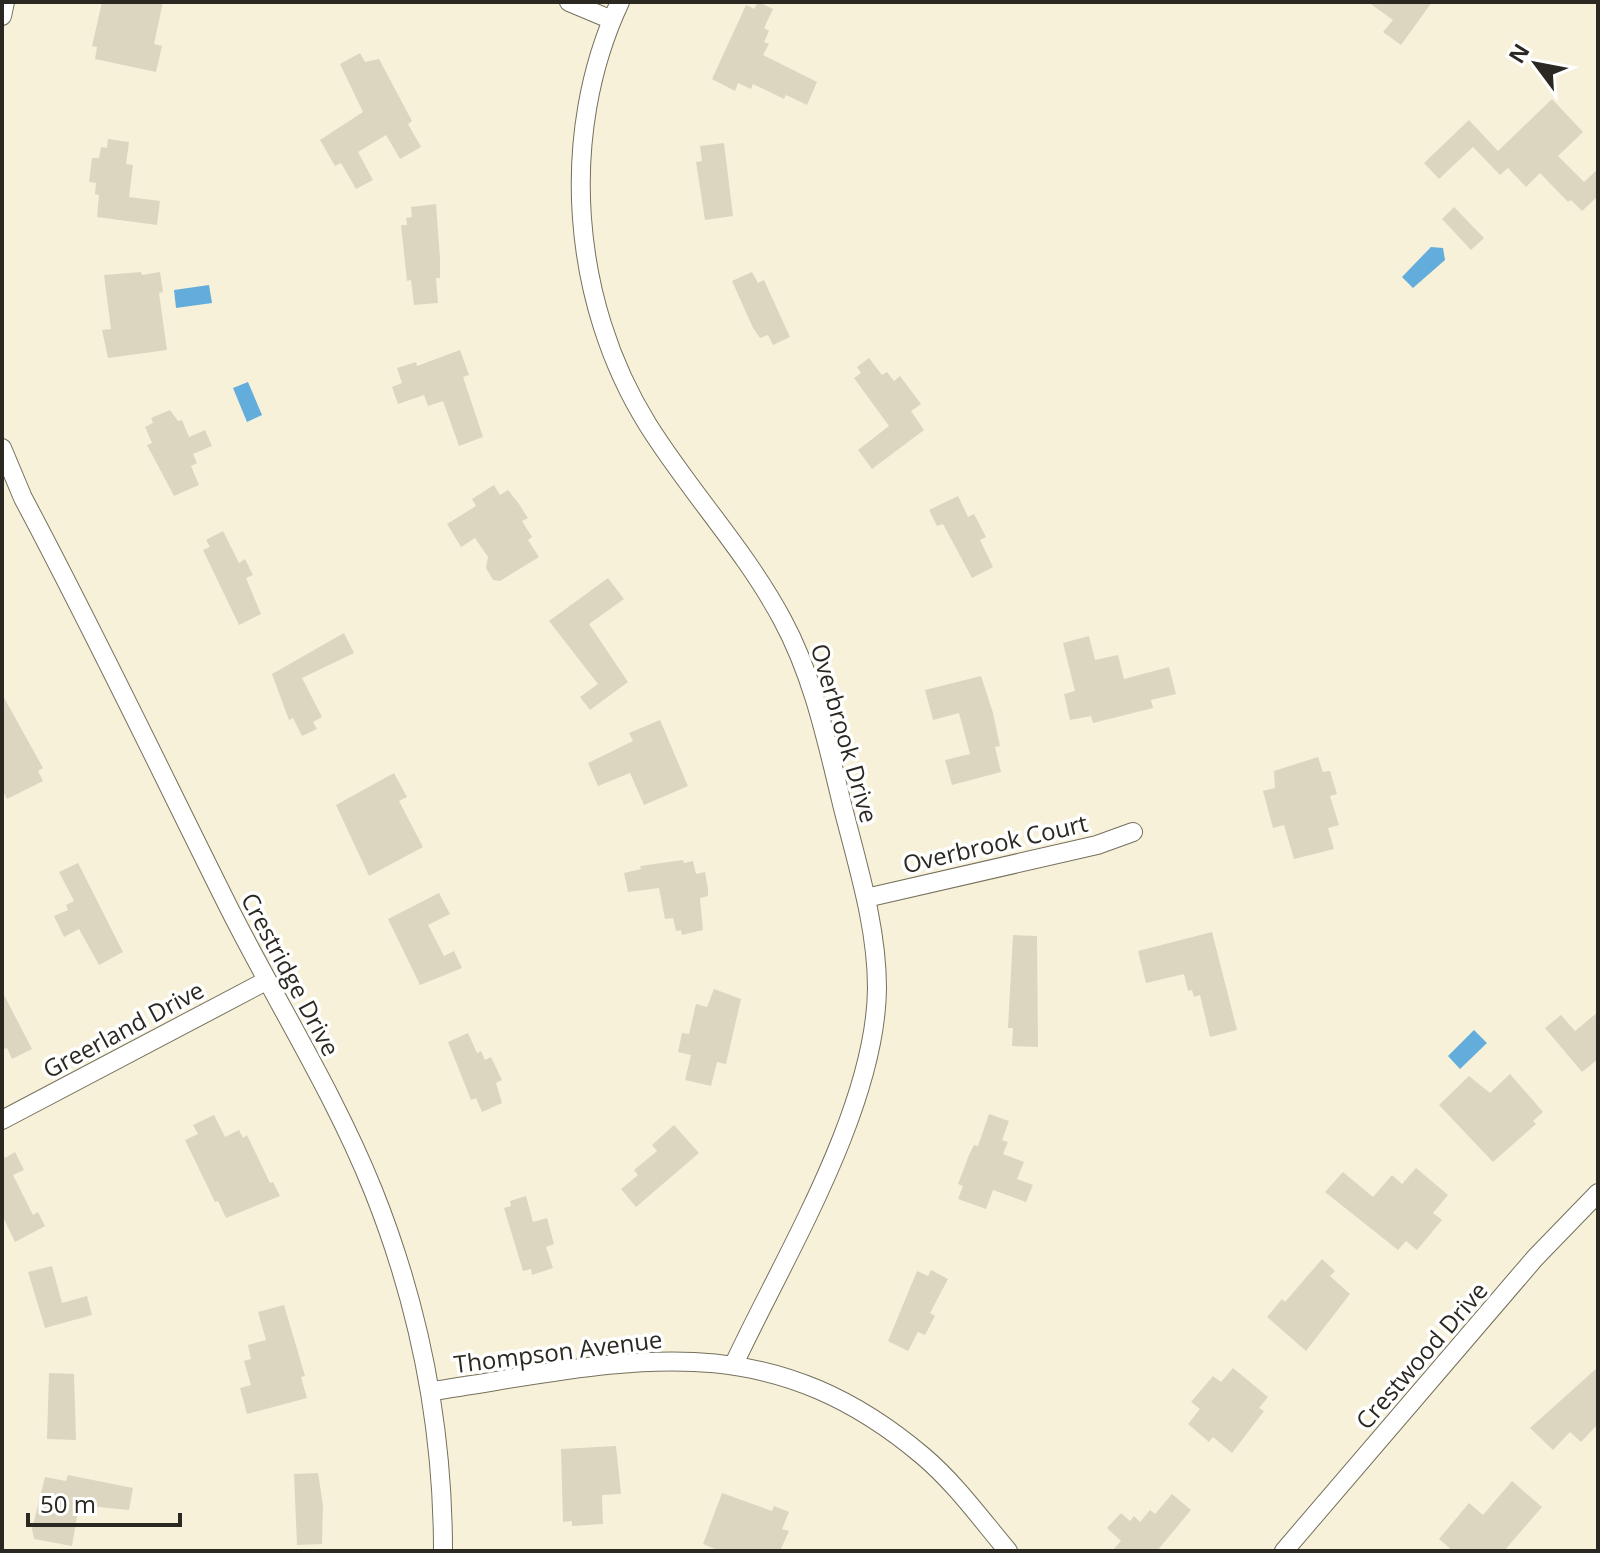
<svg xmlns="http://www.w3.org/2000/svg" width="1600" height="1553" font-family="'Open Sans',sans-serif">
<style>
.water{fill:#62addb}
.building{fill:#dcd6c0}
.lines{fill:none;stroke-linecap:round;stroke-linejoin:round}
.minor-casing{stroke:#75705c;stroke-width:20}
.minor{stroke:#fff;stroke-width:18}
.labels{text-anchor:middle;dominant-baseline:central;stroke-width:7;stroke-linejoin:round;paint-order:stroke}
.street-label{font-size:24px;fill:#2a2820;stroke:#fff}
</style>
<rect width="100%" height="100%" fill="#f7f1da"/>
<path class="water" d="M1431,247L1443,248L1445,260L1413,288L1402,277Z
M209,285L212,303L176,308L174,290Z
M248,382L262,415L247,422L233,388Z
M1474,1030L1487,1043L1460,1069L1448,1056Z"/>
<path class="building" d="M102,2H163L154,44L162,46L156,72L95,59L97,47L92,46Z
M758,2L773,9L764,28L769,31L764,42L769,44L763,55L817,82L807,105L786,95L784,99L753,84L751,89L738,83L735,91L712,79L746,5L754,9Z
M1368,2H1432L1401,45L1383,32L1393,20Z
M360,53L365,62L379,59L412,121L408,124L421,147L400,159L386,135L358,152L373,180L356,189L341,163L335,166L320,140L363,112L340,64Z
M1552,99L1583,132L1558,156L1584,182L1598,169V196L1582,211L1571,200L1568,202L1540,173L1526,187L1508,168L1500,175L1473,147L1439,179L1424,163L1469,120L1498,151Z
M108,139L129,142L126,164L133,165L129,197L160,201L157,225L97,217L99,195L95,194L96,183L89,182L92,158H99L101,147L107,148Z
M724,143L733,216L705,220L696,162L702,161L700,146Z
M436,204L440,258V278H436L438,303L414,305L411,280L407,281L401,225H407L406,218L412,217L411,207Z
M1454,207L1484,238L1471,250L1442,219Z
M141,272L142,275L160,272L163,292L159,293L167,350L108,358L102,330L111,329L104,275Z
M752,272L758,283L764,280L790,337L773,345L768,335L760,338L753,328L732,281Z
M460,350L469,375L463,377L483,437L459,446L443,401L428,406L424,395L398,404L392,387L402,383L397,368L416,362L417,366Z
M869,358L882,375L887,372L894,381L900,376L921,404L911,411L924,430L872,469L858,450L889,426L854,378L861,373L857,367Z
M170,410L178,421L182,420L189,437L205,430L212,446L193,454L197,463L191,466L199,485L174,496L147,445L152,443L145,427L153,423L151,418Z
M494,485L500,495L508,490L519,504L528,518L522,521L532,537L528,540L539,557L500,581L493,580L486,568L488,557L475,538L461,547L447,524L476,506L472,499Z
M958,496L968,517L974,514L986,537L980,540L993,567L972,578L943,524L937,526L929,510Z
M223,531L239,563L245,559L253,575L246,578L261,614L239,625L203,550L210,547L206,540Z
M608,578L624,599L589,624L628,682L590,710L580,697L598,684L549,621Z
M344,633L354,653L302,678L322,717L313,722L317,729L302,736L293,718L289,720L272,674Z
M1089,636L1095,660L1118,655L1124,679L1169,667L1176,694L1151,700L1153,708L1093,723L1091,716L1070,720L1064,694L1075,691L1063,643Z
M981,676L993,713L1000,746L995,747L1001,772L952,785L945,760L970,754L959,713L933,720L925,690Z
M2,694L43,768L38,771L43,781L7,799L2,789Z
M660,720L688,786L644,805L630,773L598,786L588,763L633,741L629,733Z
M1318,757L1323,772L1330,771L1337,794L1330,796L1339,825L1328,828L1334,849L1294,859L1284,825L1273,828L1263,791L1275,788L1274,771Z
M394,773L407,797L399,801L423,847L369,876L336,805Z
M683,860L684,863L693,861L696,874L705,872L708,889V896L700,898L703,930L682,935L681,930L676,931L673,918L665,919L659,888L628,892L624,873L641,869L640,866Z
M78,863L123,952L99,965L79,929L64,937L54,916L68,910L66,905L74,901L59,872Z
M439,893L450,914L428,925L444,956L454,951L462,968L420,985L388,919Z
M1212,932L1237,1030L1210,1037L1200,995L1194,997L1192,990L1188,991L1184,974L1146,983L1138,951Z
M1013,935L1037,936L1038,1047L1012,1046L1013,1028H1008Z
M714,989L741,999L726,1064L717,1062L711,1086L685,1080L691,1055L678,1052L682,1033L689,1034L696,1004L707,1007Z
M2,991L32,1049L12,1059L7,1048L2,1050Z
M1598,1012V1059L1582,1072L1545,1028L1561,1015L1575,1031Z
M468,1033L477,1053L481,1051L485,1060L491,1057L502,1080L496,1083L502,1103L482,1112L476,1098L471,1100L448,1042Z
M1510,1074L1543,1112L1533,1121L1536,1124L1493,1162L1439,1105L1469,1076L1490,1093Z
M989,1114L1009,1121L1002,1140L1008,1142L1003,1154L1024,1162L1017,1179L1033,1185L1026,1202L993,1190L986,1209L958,1199L963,1186L958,1184L969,1155L974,1145L978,1146Z
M214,1115L225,1137L239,1130L243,1138L247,1135L270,1183L273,1182L280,1196L226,1218L218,1201L215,1202L185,1140L198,1134L193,1125Z
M674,1125L699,1153L636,1207L621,1189L638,1175L634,1170L657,1151L652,1145Z
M2,1152L5,1158L15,1152L24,1170L13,1175L33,1215L38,1212L45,1226L15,1242L2,1215Z
M1416,1168L1448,1195L1433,1213L1442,1220L1417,1250L1406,1241L1398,1250L1325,1192L1343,1172L1373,1197L1392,1175L1402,1184Z
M526,1196L533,1222L547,1218L554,1244L546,1247L553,1268L532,1275L531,1269L523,1271L504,1208L511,1206L510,1201Z
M1322,1259L1335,1271L1330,1276L1350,1294L1306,1351L1267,1317L1282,1299L1285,1302Z
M52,1266L62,1303L87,1296L92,1315L45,1328L28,1272Z
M931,1270L948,1279L930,1313L935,1316L925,1335L918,1332L908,1351L888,1341L917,1271L928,1276Z
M284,1305L305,1376L301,1377L307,1398L247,1414L240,1388L251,1385L244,1361L251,1359L248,1345L266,1340L258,1312Z
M1598,1367V1424L1581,1442L1570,1432L1553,1450L1530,1428Z
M1233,1368L1268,1397L1259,1408L1264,1411L1232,1453L1213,1437L1209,1442L1188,1424L1200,1409L1191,1402L1213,1376L1221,1382Z
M49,1373L74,1374L76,1440L47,1439Z
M616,1446L621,1494L602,1495L603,1524L572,1526V1521L563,1522L561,1449Z
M318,1473L323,1505L322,1544L297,1545L294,1474Z
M68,1475L133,1488L129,1510L79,1505L72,1546L34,1539L32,1529L45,1477L66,1481Z
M1512,1481L1542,1507L1504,1551H1453L1439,1539L1469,1503L1483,1515Z
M722,1493L772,1511L774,1506L789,1512L782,1529L789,1531L780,1551H720L703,1544Z
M1172,1494L1191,1510L1157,1551H1112L1121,1541L1107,1528L1121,1513L1130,1521L1134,1516L1140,1522L1150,1510L1155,1514Z"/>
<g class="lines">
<g class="minor-casing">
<path id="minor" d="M569,2L612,20
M620,2C558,134 571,302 648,425C690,492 745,550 782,619C814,678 827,743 843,808C858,867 877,927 877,988C876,1108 785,1255 734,1364
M2,16L5,2
M2,448L23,498C95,633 161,772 230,910C277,1003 334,1093 373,1190C419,1305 443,1427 443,1551
M866,898L1097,845L1133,832
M2,1120L266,981
M432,1391C621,1363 761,1319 923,1456C955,1483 981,1519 1008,1551
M1284,1551L1535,1258L1598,1193"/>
</g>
<use href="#minor" class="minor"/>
</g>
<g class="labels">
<g class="street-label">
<text transform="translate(845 733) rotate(74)">Overbrook Drive</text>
<text transform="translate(995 843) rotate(-13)">Overbrook Court</text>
<text transform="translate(291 974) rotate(62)">Crestridge Drive</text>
<text transform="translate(123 1029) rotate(-28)">Greerland Drive</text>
<text transform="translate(558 1351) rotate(-7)">Thompson Avenue</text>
<text transform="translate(1421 1355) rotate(-49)">Crestwood Drive</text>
</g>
</g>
<rect width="1600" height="1553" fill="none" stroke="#2a2820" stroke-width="8"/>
<g transform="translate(1536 64) rotate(302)" stroke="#ffffff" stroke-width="6" paint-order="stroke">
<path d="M0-6L14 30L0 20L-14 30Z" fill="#2a2820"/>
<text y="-12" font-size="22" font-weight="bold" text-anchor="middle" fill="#2a2820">N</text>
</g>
<path d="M28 1513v12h152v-12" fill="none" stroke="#2a2820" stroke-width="4"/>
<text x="40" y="1513" font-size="24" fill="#2a2820" stroke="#ffffff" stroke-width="6" paint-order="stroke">50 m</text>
</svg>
